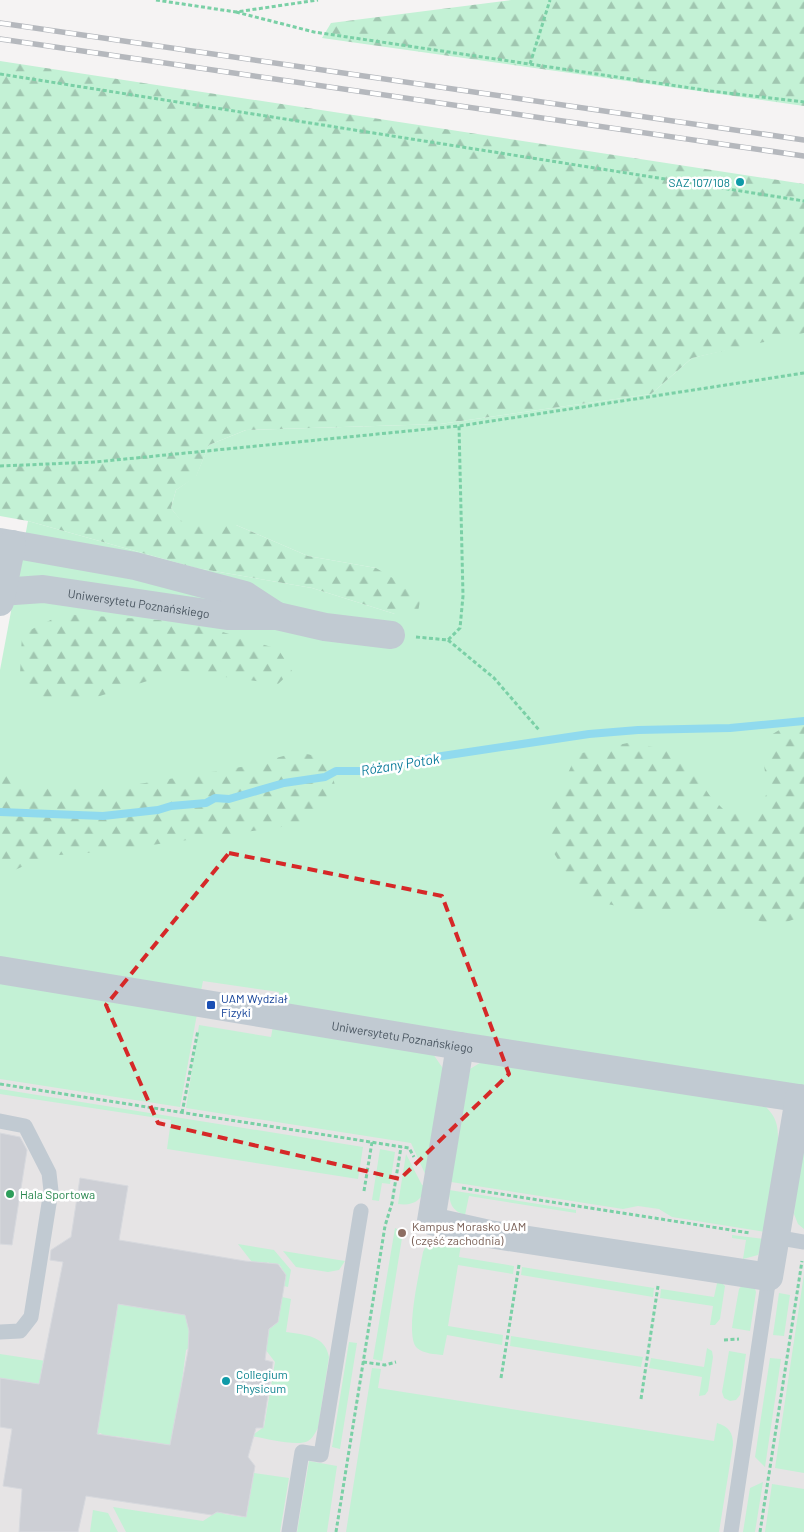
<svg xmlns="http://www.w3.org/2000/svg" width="804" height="1532" font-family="Barlow,sans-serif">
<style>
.education{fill:#e6e4e5}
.green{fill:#c3f1d5}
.forest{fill:url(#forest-firs)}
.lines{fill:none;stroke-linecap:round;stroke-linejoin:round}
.stream{stroke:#90daee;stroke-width:8}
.building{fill:#cdcfd5;stroke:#d7d9de;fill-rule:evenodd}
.path{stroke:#7ad0a6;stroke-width:3;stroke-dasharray:4 2.5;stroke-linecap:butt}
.service{stroke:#c1cad2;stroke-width:15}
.minor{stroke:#c1cad2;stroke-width:28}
.rail-casing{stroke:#b5b8bd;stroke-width:5.5}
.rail{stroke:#fff;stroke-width:4;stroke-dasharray:11;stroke-linecap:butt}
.marked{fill:none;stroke:#d62828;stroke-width:4;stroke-dasharray:10 6;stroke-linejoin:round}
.culture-dot{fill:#0f9aa8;stroke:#fff;stroke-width:2}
.transit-dot{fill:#1a4fb4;stroke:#fff;stroke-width:2}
.leisure-dot{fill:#2e9e5b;stroke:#fff;stroke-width:2}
.education-dot{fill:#8d6e63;stroke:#fff;stroke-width:2}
.labels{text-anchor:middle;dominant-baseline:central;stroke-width:5;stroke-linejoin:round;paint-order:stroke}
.culture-label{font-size:12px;fill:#0d838f;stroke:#fff;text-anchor:end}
.street-label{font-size:12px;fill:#4a5661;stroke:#fff}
.transit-label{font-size:12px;fill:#164399;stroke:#fff;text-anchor:start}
.leisure-label{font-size:12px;fill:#27864d;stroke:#fff;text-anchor:start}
.education-label{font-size:12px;fill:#785e54;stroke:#fff;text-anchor:start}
.water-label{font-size:14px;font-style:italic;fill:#0c7c9b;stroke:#fff}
</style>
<defs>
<pattern id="forest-firs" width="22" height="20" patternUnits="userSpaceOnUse" patternTransform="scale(1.25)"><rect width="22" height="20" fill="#c3f1d5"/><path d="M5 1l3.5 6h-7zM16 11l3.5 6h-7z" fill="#a0c6b0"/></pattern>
</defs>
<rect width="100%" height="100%" fill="#f5f3f3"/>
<path class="education" d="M804,836V1532H0V932Z"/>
<path class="green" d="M797,333H804V1088L278,1003L279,992L203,981L201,991L0,959V670L28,521L196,568L312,588L395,614L376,568L308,556L236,525H184L171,508L176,490L196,476L209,445L246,430L440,424L651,394L692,358Z
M0,983L197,1014L180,1107L0,1079Z
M199,1025L271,1037L273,1026L433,1054L442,1067L443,1077L427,1178L411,1143L186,1108Z
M483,1061L766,1107C776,1117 778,1125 778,1139L765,1232L672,1217L659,1209L638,1206L623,1209L451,1182L470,1069Z
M0,1089L363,1147L358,1179L167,1149L171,1120L0,1094Z
M804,1131V1229L798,1224L794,1214Z
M380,1149L395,1152L390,1184L382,1183L379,1201L372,1200Z
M406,1154L422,1185L426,1186C422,1201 413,1206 398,1204Z
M449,1190L576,1210V1213L469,1196L465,1215C452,1211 449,1203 449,1190Z
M395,1228L399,1230L402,1238L382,1361L373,1359Z
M445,1235L462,1238L459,1257L514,1266L513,1274L458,1265L448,1326L503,1335L502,1345L447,1335L443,1355C435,1354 424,1354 417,1348C404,1336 420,1270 423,1252C428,1241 433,1237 445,1235Z
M732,1235L764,1239L758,1255L743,1259L746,1240L732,1238Z
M238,1244L274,1250L291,1270L288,1287L284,1286L286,1275L279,1264H270L268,1262L259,1271Z
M283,1251L345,1261L339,1270L328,1272L296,1267Z
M522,1267L654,1288L653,1297L521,1275Z
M804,1274V1473L775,1468Z
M718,1279L725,1286L720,1319L715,1325H710L713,1306L660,1298L661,1289L714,1297Z
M743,1284L754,1286L756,1292L750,1331L732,1328L739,1289Z
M779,1293L790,1295L784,1336L773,1335Z
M114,1296L121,1305H123L124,1302L190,1313L189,1348L186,1350L178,1411L176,1413L200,1450L115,1436L114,1438L102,1436V1434L100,1433L90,1440Z
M282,1297L291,1299L286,1332C305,1335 325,1335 329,1357L318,1428C315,1433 313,1438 308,1441C297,1447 264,1438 251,1436L264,1427L275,1362L265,1349L269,1329L278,1322Z
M511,1336L643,1357L641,1367L510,1346Z
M349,1342L357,1343L340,1449L332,1447Z
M707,1348L712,1351L713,1357L708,1391L705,1395L699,1396L702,1377L649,1368L651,1358L704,1367Z
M729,1351L746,1354L740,1395L736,1400L730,1401L724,1398L722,1392Z
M0,1354L46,1361L42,1385L0,1378Z
M770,1358L781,1359L765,1467L755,1457Z
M372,1368L381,1369L378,1388L714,1441L717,1423C729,1427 733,1432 733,1445L719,1532H346Z
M309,1461L337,1466L327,1532H297Z
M254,1473L289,1478L280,1532H126L113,1507L203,1521L220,1510L224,1514L242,1517L247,1513Z
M763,1482L755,1532H743L750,1488Z
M772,1484L804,1489V1532H765Z
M93,1510L108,1513L118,1532H90Z"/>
<path class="forest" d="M511,0H804V106L322,38L331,23Z
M0,61L804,184V333L692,358L651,394L440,424L246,430L209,445L196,477L176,490L171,508L184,524L236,525L308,556L376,568L421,595L418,612L395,614L312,588L196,568L28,521L0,516Z
M63,614L190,622L278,649L292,671L278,684L179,671L84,701L45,698L20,675L22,634Z
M804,715V916L774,926L729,910L661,915L583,899L550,847L552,807L577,754L632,742L682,754L710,796L726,812L754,814L768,792L764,765L771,735Z
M298,752L329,759L337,795L303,824L101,852L45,856L0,877V771L31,786L109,789L247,766Z"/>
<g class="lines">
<path class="stream" d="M0,812L103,816L158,810L171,806L206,803L215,798L229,799L284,783L325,777L336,771H362L442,756L589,734L638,730L730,728L804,721"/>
</g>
<path class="building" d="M0,1133L20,1137L27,1150L12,1245L0,1244Z
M80,1178L128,1186L119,1240L245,1261L278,1264L286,1275L278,1322L269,1329L265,1360L273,1362L263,1428H256L248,1457L255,1466L246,1517L217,1512L212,1515L86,1496L78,1532H19L22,1489L3,1486L12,1429L0,1427V1378L39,1384L63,1262L50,1260L51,1250L71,1237ZM118,1304L185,1315L189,1331L188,1351L170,1445L97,1434Z"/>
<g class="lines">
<path class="path" d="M156,0L236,12L318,0
M236,12L314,32L711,91L804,102
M530,64L550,0
M0,74L804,201
M0,466L95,462L459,426L804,373
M416,637L448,640L460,628L463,596L459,426
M448,640L494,678L539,730
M0,1084L409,1148L414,1157
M182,1113L198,1030
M462,1188L750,1233
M364,1191L372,1142
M724,1340L739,1339
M363,1362L385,1365L396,1362
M501,1378L519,1265
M641,1399L658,1286
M336,1532L385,1226L392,1203L401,1147
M760,1532L802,1261"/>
<path class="service" d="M0,1121L25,1126L49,1173L51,1191L31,1317L20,1331L0,1332
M775,1237L804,1242
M289,1532L302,1452L321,1455L361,1211
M731,1532L769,1277"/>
<g class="minor">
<path d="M0,542L135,566L245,595L277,616"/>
<path id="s1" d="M0,592L43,589L227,616H277L325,627L391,635"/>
<path d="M0,602L12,544"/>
<path id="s2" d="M0,970L460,1046L804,1099"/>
<path d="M460,1046L431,1221L489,1234L769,1277L799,1098"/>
</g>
<g class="rail-casing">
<path id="rail" d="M0,23L804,140
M0,39L804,156"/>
</g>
<use href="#rail" class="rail"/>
</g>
<path class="marked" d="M229,853L442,896L509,1074L400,1179L158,1123L106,1005Z"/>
<g class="culture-dot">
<circle cx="740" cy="182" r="5"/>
<circle cx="226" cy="1381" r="5"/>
</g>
<rect class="transit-dot" x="206" y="1000" width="10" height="10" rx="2.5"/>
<circle class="leisure-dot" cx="10" cy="1194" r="5"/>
<circle class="education-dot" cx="402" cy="1233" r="5"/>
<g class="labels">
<g class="culture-label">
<text x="730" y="182">SAZ 107/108</text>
<text x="236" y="1374" text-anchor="start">Collegium<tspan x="236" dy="14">Physicum</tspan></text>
</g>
<g class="street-label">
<text stroke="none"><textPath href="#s1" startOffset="140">Uniwersytetu Poznańskiego</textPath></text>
<text stroke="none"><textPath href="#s2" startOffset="408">Uniwersytetu Poznańskiego</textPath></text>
</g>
<g class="transit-label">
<text x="221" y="998">UAM Wydział<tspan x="221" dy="14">Fizyki</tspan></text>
</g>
<g class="leisure-label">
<text x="20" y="1194">Hala Sportowa</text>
</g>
<g class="education-label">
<text x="412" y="1226">Kampus Morasko UAM<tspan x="412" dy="14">(część zachodnia)</tspan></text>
</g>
<g class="water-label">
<text transform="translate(400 764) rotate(-9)">Różany Potok</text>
</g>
</g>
</svg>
